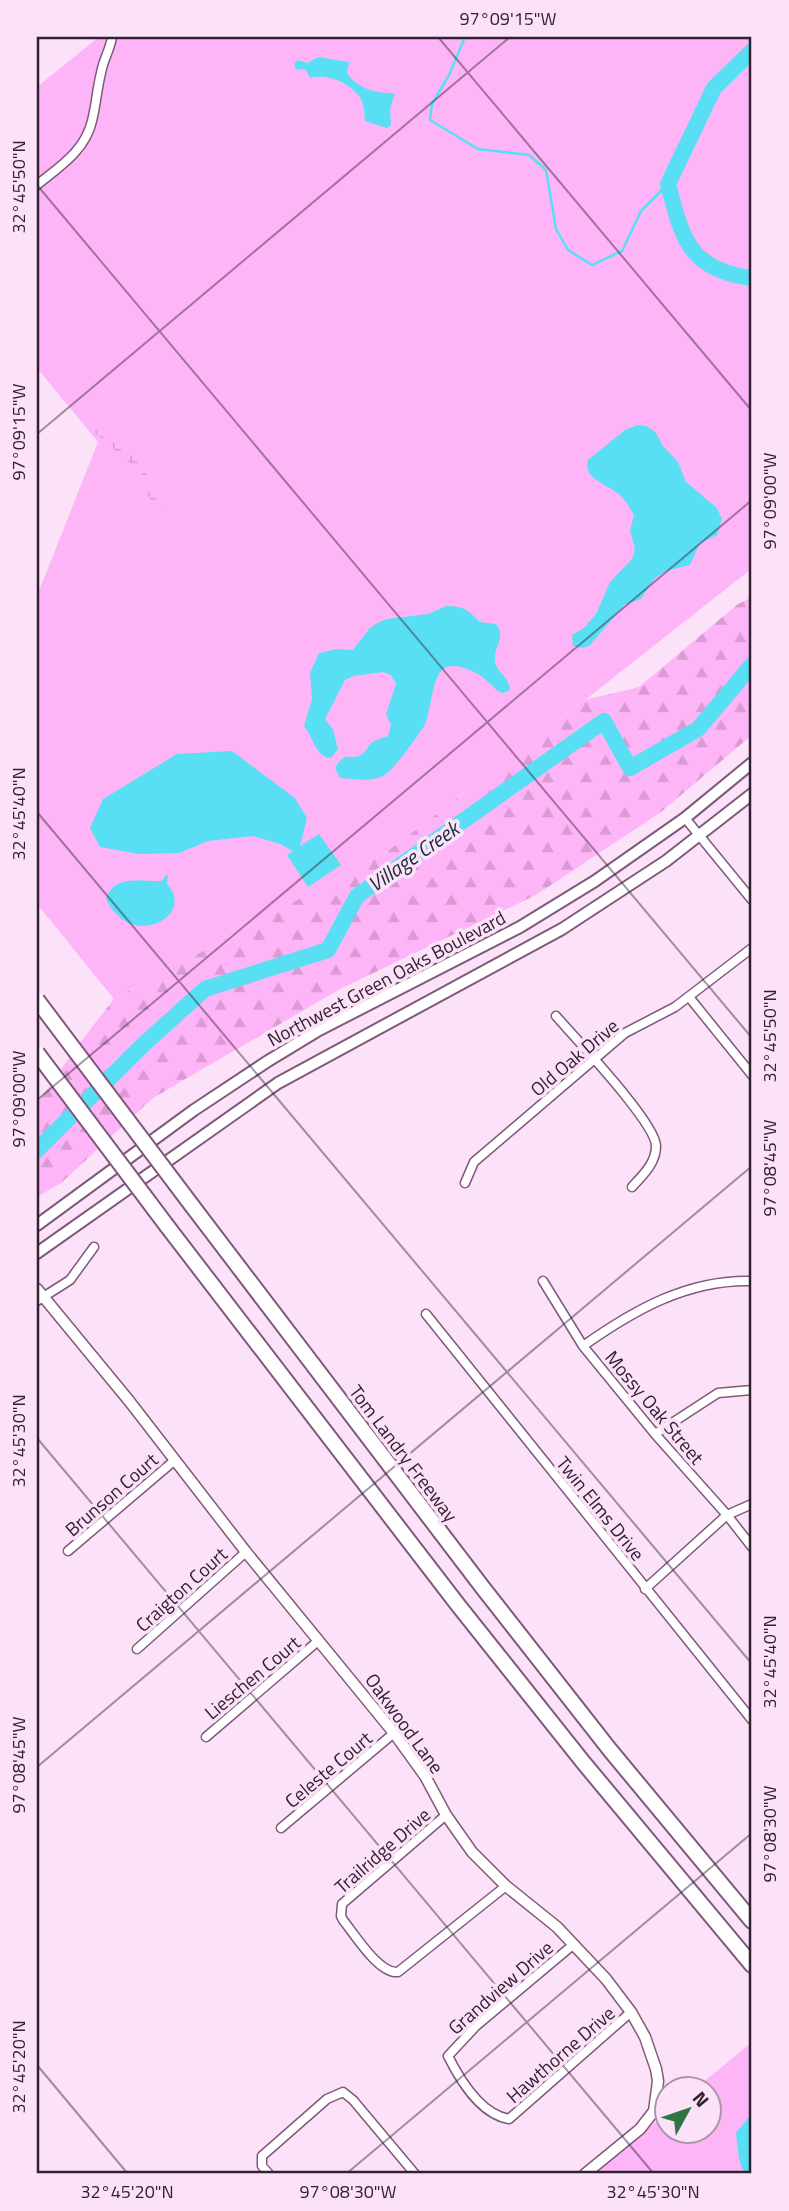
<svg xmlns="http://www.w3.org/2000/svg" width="789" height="2211" font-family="'Titillium Web',sans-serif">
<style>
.green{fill:#feb5f7}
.forest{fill:url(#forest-firs)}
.wetland{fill:url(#wetland-marsh)}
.water{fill:#58dff4}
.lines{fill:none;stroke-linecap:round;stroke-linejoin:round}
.stream{stroke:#58dff4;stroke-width:2.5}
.river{stroke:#58dff4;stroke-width:16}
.minor-casing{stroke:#7f597b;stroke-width:11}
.tertiary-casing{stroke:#7f597b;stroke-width:13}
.secondary-casing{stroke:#7f597b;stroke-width:14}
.motorway-casing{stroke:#7f597b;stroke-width:18}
.minor{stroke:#fff;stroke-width:8}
.tertiary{stroke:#fff;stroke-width:10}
.secondary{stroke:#fff;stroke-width:10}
.motorway{stroke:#fff;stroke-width:14}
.motorway-bridge-casing{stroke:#7f597b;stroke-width:18;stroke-linecap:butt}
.motorway-bridge{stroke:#fff;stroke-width:14}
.ticks{fill:none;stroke:#322231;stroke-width:2;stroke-opacity:0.45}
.labels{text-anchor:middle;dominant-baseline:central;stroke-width:7;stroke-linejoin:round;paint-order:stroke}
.street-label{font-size:19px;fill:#322231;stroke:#fce2f9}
.water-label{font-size:21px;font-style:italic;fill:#112f33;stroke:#fce2f9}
.neatline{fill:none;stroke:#322231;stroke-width:2.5}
.ticks-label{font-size:18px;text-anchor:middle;fill:#322231}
</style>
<defs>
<pattern id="forest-firs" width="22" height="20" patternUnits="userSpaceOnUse" patternTransform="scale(1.75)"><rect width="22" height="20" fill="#feb5f7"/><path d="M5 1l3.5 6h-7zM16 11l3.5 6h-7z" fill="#da9bd4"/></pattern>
<pattern id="wetland-marsh" width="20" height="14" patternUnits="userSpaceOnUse" patternTransform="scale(1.75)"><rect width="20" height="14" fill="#feb5f7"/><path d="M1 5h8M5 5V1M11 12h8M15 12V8" fill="none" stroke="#da9bd4"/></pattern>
</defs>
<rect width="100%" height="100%" fill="#fce2f9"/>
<path class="green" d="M93,37H752V566L750,570L585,700L388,851L114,999L37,904V596L98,442L37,368V87L95,40Z
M752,2042V2174H593L666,2113V2130H708V2088H696Z"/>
<path class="forest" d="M752,597V735L661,812L536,895L340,989L153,1098L61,1183L37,1197V1100L42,1097L78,1045L114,999L388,851L585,700L639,687L738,604Z"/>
<path class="wetland" d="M98,425L110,436L114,437L140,465L166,501L165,509L162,510L154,506L130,463L90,429Z"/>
<path class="water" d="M318,57L349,62L347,73C356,88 377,94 395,93L390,109L391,125L387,128L365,121C364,114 365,106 361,99C351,83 328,73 310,78L306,70L296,69L294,64L298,60L307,63Z
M637,425L647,426L656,433L663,446L678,462L686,482L717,508L722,519L717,535L700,543L690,565L666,571L654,579L641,599L624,605L591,644C585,649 581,648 573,646L572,635L584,628L596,614L610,582L632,559L635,549L630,531L634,515C629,507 625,498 616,492C604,483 583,478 588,460L625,430Z
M446,606C464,606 468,610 480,622L496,624C506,637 495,645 495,658C494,672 510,676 510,690L503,693C495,691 494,686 487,681C479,673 459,663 447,667C431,672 432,712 424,726C418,736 393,771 383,776C372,782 353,779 340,778L335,768C346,748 351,763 364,753C367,750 368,746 371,743C375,740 383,738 388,736L391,725L386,714L396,684L391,675L383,672L353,676L345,680L325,719L333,729L338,749L331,758C315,757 313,736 304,726L312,699L310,673L319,653L337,649L353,650L369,629L377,623L387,619L428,614Z
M232,751L295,798L307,818L300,846L319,834L341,865L308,887L287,855L293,851L280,844L253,836L208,841L179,853L139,854L100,847L90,828L103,799L177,754Z
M166,875L168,876L167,884C197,915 131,952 106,899C115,874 139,882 162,881Z
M752,2113V2174H744L739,2159L736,2133Z"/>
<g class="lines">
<path class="stream" d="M465,37L449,75L432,104L430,120L478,149L529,155L546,170L556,229L568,250L592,265L622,251L641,211L668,184"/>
<path class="river" d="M752,51L714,88L668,184C682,237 688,270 752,278
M37,1150L144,1044L205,989L328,950L357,896L604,721L630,768L698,729L752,665"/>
<g class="minor-casing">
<path id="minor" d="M37,185C59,167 85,151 92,121C96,105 97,89 101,73C103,60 110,50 112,37
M685,818L752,900
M689,997L752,1075
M556,1016C574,1037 656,1123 656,1146C656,1163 643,1175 632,1187
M465,1183L474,1162L625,1033L675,1007L752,948
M543,1281L583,1346L655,1434L727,1515L752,1547
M37,1301L70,1280L94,1247
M426,1314L752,1720
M583,1346C634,1310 688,1279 752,1281
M655,1434L718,1393L752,1390
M68,1551L175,1460
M645,1589L727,1515L752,1504
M137,1649L246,1552
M206,1737L318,1641
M446,1815L342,1904L341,1916L343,1920C355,1935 379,1974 398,1972L506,1886
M281,1828L394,1733
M574,1944L476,2026L448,2056C460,2080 480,2114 509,2119L631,2012
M269,2174L262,2166V2156L327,2099L343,2092L353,2100L415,2174"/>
</g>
<g class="tertiary-casing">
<path id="tertiary" d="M37,1289L130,1402L246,1552L394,1733L425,1776L446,1815L472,1852L506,1886L557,1927L606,1979L631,2012L645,2037L656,2069L658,2081L654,2111L640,2129L585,2174"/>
</g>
<g class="secondary-casing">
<path id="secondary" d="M37,1225L194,1110L268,1061L319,1030L520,927L595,881L685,818L752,763
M37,1253L278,1083L562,929L666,861L752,794"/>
</g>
<g class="motorway-casing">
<path id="motorway" d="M193,1207L483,1588L610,1750L752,1921
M167,1226L458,1605L583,1762L752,1965"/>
</g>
<use href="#minor" class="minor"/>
<use href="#tertiary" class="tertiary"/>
<use href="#secondary" class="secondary"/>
<use href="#motorway" class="motorway"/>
<g class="motorway-bridge-casing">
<path id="motorway-bridge" d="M37,1000L193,1207
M37,1053L167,1226"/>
</g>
<use href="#motorway-bridge" class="motorway-bridge"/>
</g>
<path class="ticks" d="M438,37L752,411M37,185L752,1038M37,434L510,37M37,812L752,1664M37,1100L752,500M37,1438L654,2174M37,1767L752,1166M37,2065L128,2174M346,2174L752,1833"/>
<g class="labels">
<g class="street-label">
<text transform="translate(386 978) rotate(-28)">Northwest Green Oaks Boulevard</text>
<text transform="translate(574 1057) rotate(-40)">Old Oak Drive</text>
<text transform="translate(655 1407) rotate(50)">Mossy Oak Street</text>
<text transform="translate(404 1453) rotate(53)">Tom Landry Freeway</text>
<text transform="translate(111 1494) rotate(-41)">Brunson Court</text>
<text transform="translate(601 1508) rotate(51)">Twin Elms Drive</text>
<text transform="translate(181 1589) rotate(-42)">Craigton Court</text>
<text transform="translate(252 1677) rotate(-40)">Lieschen Court</text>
<text transform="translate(405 1723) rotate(54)">Oakwood Lane</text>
<text transform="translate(328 1769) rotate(-40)">Celeste Court</text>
<text transform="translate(382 1850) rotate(-41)">Trailridge Drive</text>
<text transform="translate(500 1987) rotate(-41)">Grandview Drive</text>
<text transform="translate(560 2054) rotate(-41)">Hawthorne Drive</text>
</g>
<g class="water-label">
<text transform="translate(413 856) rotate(-35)">Village Creek</text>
</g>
</g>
<rect width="789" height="2211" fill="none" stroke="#fce2f9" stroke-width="77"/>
<g transform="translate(688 2110) rotate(50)"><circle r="33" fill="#fce2f9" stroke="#ab95a9" stroke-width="2"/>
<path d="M0-5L12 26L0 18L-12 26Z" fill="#2f7642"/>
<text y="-10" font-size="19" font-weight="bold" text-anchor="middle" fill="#322231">N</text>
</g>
<rect x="38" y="38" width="712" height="2134" class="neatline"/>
<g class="ticks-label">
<text x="508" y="25">97°09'15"W</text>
<text transform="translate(19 187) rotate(-90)" y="6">32°45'50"N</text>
<text transform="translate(19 432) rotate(-90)" y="6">97°09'15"W</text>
<text transform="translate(770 501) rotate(-90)" y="6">97°09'00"W</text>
<text transform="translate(19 814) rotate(-90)" y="6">32°45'40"N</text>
<text transform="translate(770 1036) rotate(-90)" y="6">32°45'50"N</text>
<text transform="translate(19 1099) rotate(-90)" y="6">97°09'00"W</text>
<text transform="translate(770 1168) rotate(-90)" y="6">97°08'45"W</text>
<text transform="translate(19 1441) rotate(-90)" y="6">32°45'30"N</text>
<text transform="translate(770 1662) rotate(-90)" y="6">32°45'40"N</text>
<text transform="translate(19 1765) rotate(-90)" y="6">97°08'45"W</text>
<text transform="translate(770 1834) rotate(-90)" y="6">97°08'30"W</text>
<text transform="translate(19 2067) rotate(-90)" y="6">32°45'20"N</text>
<text x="127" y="2198">32°45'20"N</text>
<text x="348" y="2198">97°08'30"W</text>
<text x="653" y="2198">32°45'30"N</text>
</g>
</svg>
